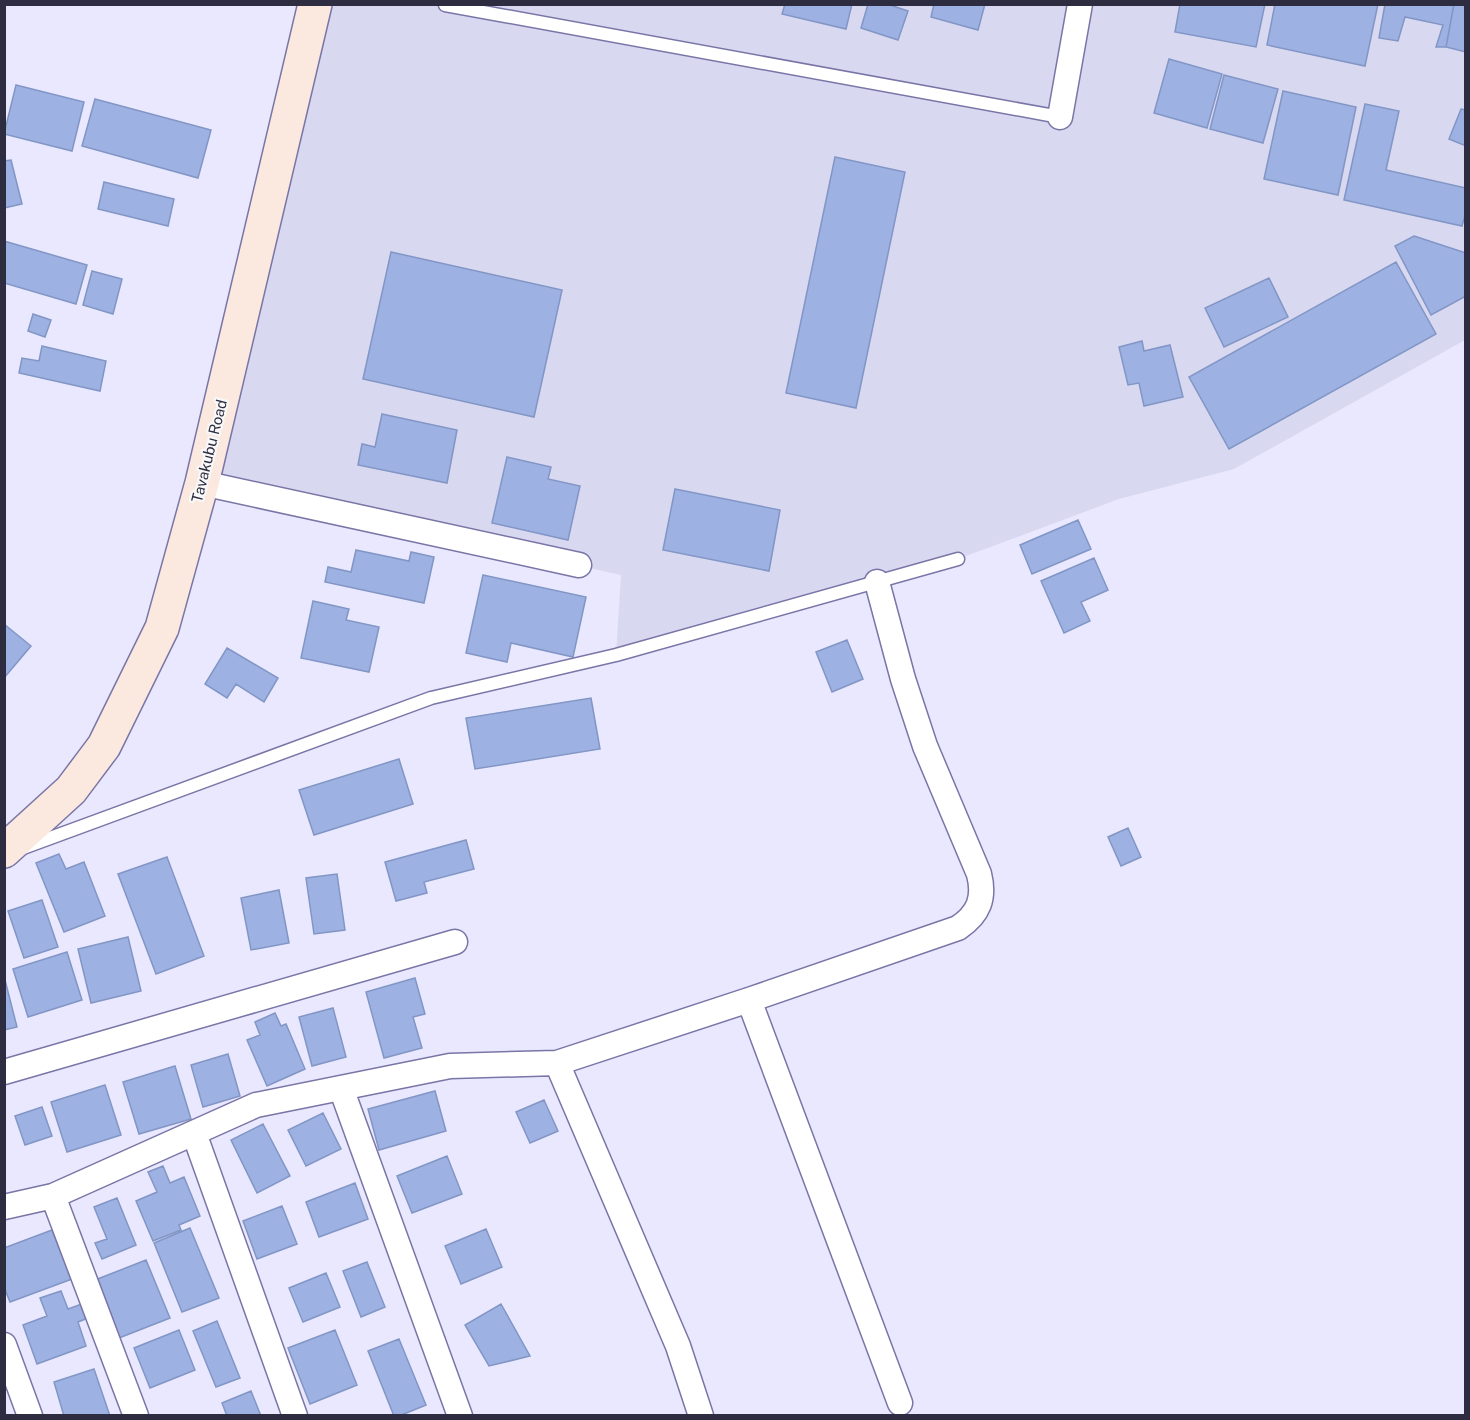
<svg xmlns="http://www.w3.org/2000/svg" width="1470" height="1420" font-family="'Public Sans',sans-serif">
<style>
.built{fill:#d9d8f1}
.building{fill:#9db1e2;stroke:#8296c5;stroke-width:1.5}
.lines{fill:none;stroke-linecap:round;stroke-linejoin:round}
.lane-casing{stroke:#7975a6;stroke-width:15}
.street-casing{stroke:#7975a6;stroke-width:27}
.secondary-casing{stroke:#7975a6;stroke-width:36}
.lane{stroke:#fff;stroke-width:12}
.street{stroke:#fff;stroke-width:24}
.secondary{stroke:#fbe8de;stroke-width:33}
.labels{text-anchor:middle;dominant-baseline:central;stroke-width:4.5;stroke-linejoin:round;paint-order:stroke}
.street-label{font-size:15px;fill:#2d2c40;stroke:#f8f8f8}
</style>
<rect width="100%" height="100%" fill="#e9e8fe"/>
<path class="built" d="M315,5H1465V340L1234,469L1119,499L958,559L616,655L621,575L202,483Z"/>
<path class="building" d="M785,4H852L846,29L782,14Z
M868,4H887L908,11L898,40L861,28Z
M934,4H985L978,30L931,17Z
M1180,4H1265L1256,47L1175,32Z
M1275,4H1378L1365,66L1267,45Z
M1385,4H1454L1446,47H1436L1443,25L1405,17L1398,41L1379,38Z
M1454,4H1466V52L1446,47Z
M1169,59L1222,74L1207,128L1154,113Z
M1224,75L1278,89L1263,143L1210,129Z
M16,85L84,102L72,151L4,134Z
M1283,91L1356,107L1338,195L1264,179Z
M95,99L211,130L198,178L82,146Z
M1365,104L1399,111L1386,170L1466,188V212L1462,226L1344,200Z
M1461,109L1466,110V146L1449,139Z
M835,157L905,172L856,408L786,393Z
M11,160L22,204L4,208V161Z
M104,182L174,199L168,226L98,209Z
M1414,236L1466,253V296L1431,315L1395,246Z
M4,241L87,265L76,304L4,283Z
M391,252L562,290L534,417L363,379Z
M1396,262L1436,334L1229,449L1189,377Z
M92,271L122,279L113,314L83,305Z
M1269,278L1288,317L1224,347L1205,308Z
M33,314L51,320L45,337L28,331Z
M1142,341L1144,351L1170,345L1183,397L1144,406L1139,383L1128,385L1119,347Z
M42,346L106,361L100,391L19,373L22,358L39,361Z
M382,414L457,430L447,483L358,465L362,444L375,447Z
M507,457L551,467L548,479L580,486L568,540L492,523Z
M675,489L780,510L769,571L663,550Z
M1078,520L1091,549L1032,574L1020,545Z
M356,550L409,561L411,552L434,557L424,603L325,582L328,567L351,572Z
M1094,558L1108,590L1081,602L1090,621L1064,633L1041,581Z
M483,575L586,597L573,657L511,643L507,662L466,653Z
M313,601L349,609L346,620L379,627L369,672L301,658Z
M4,624L31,646L4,678Z
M847,640L863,679L832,692L816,652Z
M227,648L278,678L264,702L236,684L227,698L205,684Z
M591,698L600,749L475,769L466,718Z
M399,759L413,804L314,835L299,790Z
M1128,828L1141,857L1121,866L1108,837Z
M466,840L474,869L424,882L427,893L396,901L385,862Z
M59,854L66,869L84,862L105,916L64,932L36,863Z
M167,857L204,956L156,974L118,874Z
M337,874L345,930L314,934L306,878Z
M279,890L289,943L251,950L241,898Z
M42,900L58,947L24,958L8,911Z
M128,937L141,991L91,1003L78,949Z
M67,952L82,1000L28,1017L13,969Z
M4,976L17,1027L4,1030Z
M415,978L425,1014L413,1017L422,1048L384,1058L366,992Z
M333,1008L346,1057L312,1066L299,1017Z
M275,1013L281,1026L286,1024L305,1069L267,1086L247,1040L260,1035L255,1022Z
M228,1054L240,1096L203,1107L191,1065Z
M175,1066L191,1119L139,1134L123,1082Z
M105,1085L121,1135L67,1152L51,1102Z
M435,1091L446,1131L379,1150L368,1109Z
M544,1100L558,1131L530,1143L516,1112Z
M42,1107L52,1136L25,1145L15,1116Z
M323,1113L341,1149L306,1166L288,1130Z
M263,1124L290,1176L257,1193L231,1140Z
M447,1156L462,1194L412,1213L397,1176Z
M163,1166L170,1183L184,1177L200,1216L179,1225L181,1230L153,1241L136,1201L157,1192L148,1172Z
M355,1183L368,1219L319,1237L306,1202Z
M117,1198L136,1245L102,1259L95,1243L107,1239L94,1207Z
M282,1206L297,1244L257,1259L243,1221Z
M190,1228L219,1298L182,1312L154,1243Z
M486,1229L502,1267L461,1284L445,1246Z
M52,1230L72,1279L10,1302L4,1287V1248Z
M146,1260L170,1318L119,1338L95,1280Z
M367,1262L385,1307L361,1317L343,1271Z
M326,1273L340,1307L303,1322L289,1288Z
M61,1291L68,1309L82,1304L88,1318L78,1322L86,1346L37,1364L23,1325L47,1316L40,1298Z
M501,1304L530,1356L489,1366L465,1325Z
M217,1321L240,1378L216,1387L193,1331Z
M179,1330L195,1370L150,1388L134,1348Z
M335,1330L357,1385L310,1404L288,1348Z
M399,1339L426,1405L399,1416H394L368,1351Z
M94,1369L110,1416H64L54,1382Z
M251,1391L261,1416H227L222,1403Z"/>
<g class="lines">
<g class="lane-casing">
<path id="lane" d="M445,5L1060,117
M23,848L431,698L616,655L958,559"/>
</g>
<g class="street-casing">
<path id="street" d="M1060,117L1080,4
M202,483L579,565
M749,1000L900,1403
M557,1063L678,1346L701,1416
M4,1072L455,942
M341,1088L460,1416
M194,1133L295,1416
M53,1196L136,1416
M4,1207L53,1196L256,1105L450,1066L557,1063L749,1000L958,928C979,914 985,898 979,874L925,746L903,679L877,582
M4,1345L30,1416"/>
</g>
<g class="secondary-casing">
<path id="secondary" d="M4,851L71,790L104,746L162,628L202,483L315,4"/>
</g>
<use href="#lane" class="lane"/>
<use href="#street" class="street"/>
<use href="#secondary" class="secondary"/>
</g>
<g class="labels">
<g class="street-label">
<text transform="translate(209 451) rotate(-76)">Tavakubu Road</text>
</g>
</g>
<rect width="1470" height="1420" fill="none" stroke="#2d2c40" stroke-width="12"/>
</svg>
